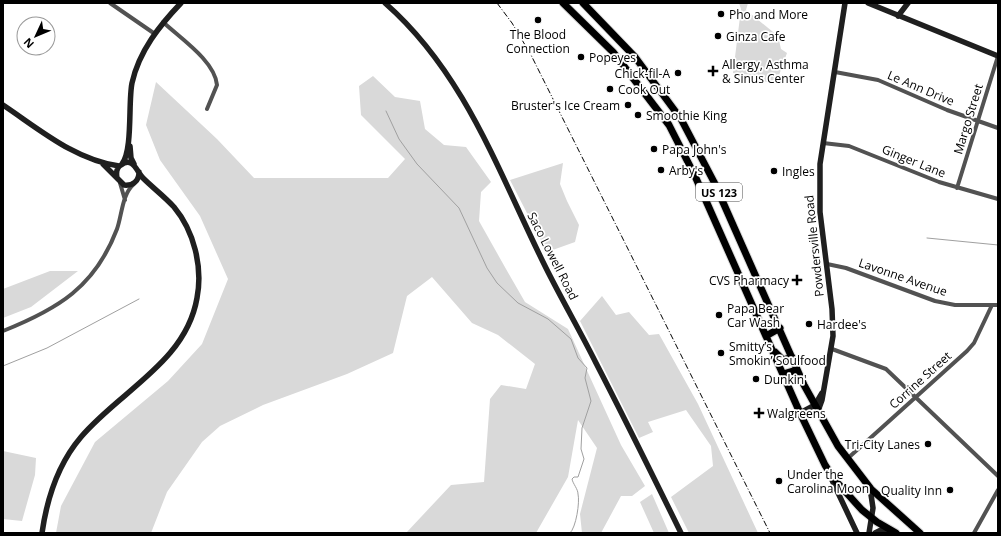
<svg xmlns="http://www.w3.org/2000/svg" width="1001" height="536" font-family="'Open Sans',sans-serif">
<style>
.green{fill:#d9d9d9}
.lines{fill:none;stroke-linecap:round;stroke-linejoin:round}
.stream{stroke:#a0a0a0;stroke-width:1}
.highway-casing{stroke:#dbdbdb;stroke-width:9}
.street{stroke:#525252;stroke-width:4}
.secondary{stroke:#1f1f1f;stroke-width:5.5}
.highway{stroke:#000;stroke-width:7}
.rail{stroke:#000;stroke-width:1;stroke-dasharray:6 2 1 2;stroke-linecap:butt}
.poi-dot{fill:#000;stroke:#fff;stroke-width:1.5}
.labels{text-anchor:middle;dominant-baseline:central;stroke-width:3.5;stroke-linejoin:round;paint-order:stroke}
.shield{fill:#fff;stroke:#4c4c4c;stroke-width:1}
.shield-label{font-size:11px;font-weight:bold;fill:#000}
.poi-label{font-size:12px;fill:#000;stroke:#fff;text-anchor:start}
.street-label{font-size:12px;fill:#000;stroke:#fff}
</style>
<rect width="100%" height="100%" fill="#fff"/>
<path class="green" d="M739,3H748L746,10L778,36L781,49L787,53L778,78L771,83L733,73L741,9Z
M373,76L395,97L420,101L425,129L444,145L466,147L491,182L481,192L479,221L506,269L525,302L568,329L621,445L645,486L632,496H621L601,533H582L580,514L597,448L578,420L568,477L536,533H406L451,485L484,482L490,399L501,385L526,389L535,364L498,335L472,323L432,277L407,296L393,353L347,374L263,405L220,426L202,442L167,492L151,533H56L61,506L95,442L168,381L202,344L228,279L200,216L160,160L146,125L156,82L217,139L254,178H388L405,159L361,115L359,86Z
M563,163L560,184L567,201L579,225L575,242L547,252L510,180Z
M50,271H78L31,307L3,318V289Z
M602,296L616,315L629,312L649,335L659,334L698,404L758,533H689L671,497L713,466L711,446L686,410L648,422L653,432L639,438L580,321Z
M3,451L36,458L35,475L22,521L3,519Z
M652,494L669,533H654L640,502Z"/>
<g class="lines">
<path class="stream" d="M386,111L399,139L417,164L459,208L487,268L497,283L518,303L548,319L571,339L578,358L587,368L585,378L591,401L582,428L581,449L584,459L578,477H574L572,479C573,484 578,489 578,494C580,502 576,528 570,533
M927,238L998,245
M3,366L47,348L139,299"/>
<g class="highway-casing">
<path id="highway" d="M563,3L613,52L669,125L695,176L800,413L825,465L834,479L862,510L877,522L896,533
M583,3L635,57L681,119L714,182L804,385L838,446L871,489L920,533
M766,336L780,328
M775,352L783,360L792,357
M783,374L793,371L800,378"/>
</g>
<path class="street" d="M110,3L155,34
M163,22C180,38 215,61 217,85L207,109
M835,72L878,80L947,110L998,128
M823,143L849,146L939,182L998,199
M120,183L125,200
M957,188L998,56
M827,264L846,268L935,301L955,305H998
M3,331C58,309 95,287 117,229C122,215 122,194 134,184
M832,349L886,369L998,476
M847,459L967,351L974,343L992,305
M974,533L998,490"/>
<path class="secondary" d="M385,3C466,74 499,174 546,268C562,300 580,331 596,363C625,419 653,476 681,533
M868,3L998,56
M898,16L908,3
M3,105C39,129 75,160 119,166
M130,146L131,158L134,164
M103,164L124,185C133,186 139,181 139,172
M122,164C133,150 128,102 132,83C139,51 160,25 181,3
M818,411L822,400L833,336L832,309L820,212V164L845,3
M800,413L815,405L822,393
M831,478L857,533
M42,533C47,498 58,464 81,437C120,391 186,362 197,298C203,267 194,231 174,207C164,196 153,188 143,178C137,172 133,156 121,165C116,168 116,173 117,178
M869,533L873,508L870,488
M875,533L881,530H890"/>
<use href="#highway" class="highway"/>
<path class="rail" d="M497,3L512,23L531,55L770,533"/>
</g>
<g class="poi-dot">
<circle cx="721" cy="14" r="4"/>
<circle cx="538" cy="20" r="4"/>
<circle cx="718" cy="36" r="4"/>
<circle cx="581" cy="57" r="4"/>
<path d="M711 65h4v4h4v4h-4v4h-4v-4h-4v-4h4z"/>
<circle cx="678" cy="73" r="4"/>
<circle cx="610" cy="89" r="4"/>
<circle cx="628" cy="105" r="4"/>
<circle cx="638" cy="115" r="4"/>
<circle cx="654" cy="149" r="4"/>
<circle cx="661" cy="170" r="4"/>
<circle cx="774" cy="171" r="4"/>
<path d="M795 274h4v4h4v4h-4v4h-4v-4h-4v-4h4z"/>
<circle cx="719" cy="315" r="4"/>
<circle cx="809" cy="324" r="4"/>
<circle cx="721" cy="353" r="4"/>
<circle cx="756" cy="379" r="4"/>
<path d="M757 407h4v4h4v4h-4v4h-4v-4h-4v-4h4z"/>
<circle cx="928" cy="444" r="4"/>
<circle cx="779" cy="481" r="4"/>
<circle cx="950" cy="490" r="4"/>
</g>
<g class="labels">
<rect class="shield" x="696" y="183" width="46" height="18" rx="3"/>
<g class="shield-label">
<text x="719" y="192">US 123</text>
</g>
<g class="poi-label">
<text x="729" y="14">Pho and More</text>
<text x="538" y="34" text-anchor="middle">The Blood<tspan x="538" dy="14">Connection</tspan></text>
<text x="726" y="36">Ginza Cafe</text>
<text x="589" y="57">Popeyes</text>
<text x="722" y="64">Allergy, Asthma<tspan x="722" dy="14">&amp; Sinus Center</tspan></text>
<text x="670" y="73" text-anchor="end">Chick-fil-A</text>
<text x="618" y="89">Cook Out</text>
<text x="620" y="105" text-anchor="end">Bruster's Ice Cream</text>
<text x="646" y="115">Smoothie King</text>
<text x="662" y="149">Papa John's</text>
<text x="669" y="170">Arby's</text>
<text x="782" y="171">Ingles</text>
<text x="789" y="280" text-anchor="end">CVS Pharmacy</text>
<text x="727" y="308">Papa Bear<tspan x="727" dy="14">Car Wash</tspan></text>
<text x="817" y="324">Hardee's</text>
<text x="729" y="346">Smitty’s<tspan x="729" dy="14">Smokin’ Soulfood</tspan></text>
<text x="764" y="379">Dunkin'</text>
<text x="767" y="413">Walgreens</text>
<text x="920" y="444" text-anchor="end">Tri-City Lanes</text>
<text x="787" y="474">Under the<tspan x="787" dy="14">Carolina Moon</tspan></text>
<text x="942" y="490" text-anchor="end">Quality Inn</text>
</g>
<g class="street-label">
<text transform="translate(921 88) rotate(23)">Le Ann Drive</text>
<text transform="translate(968 119) rotate(-73)">Margo Street</text>
<text transform="translate(914 161) rotate(22)">Ginger Lane</text>
<text transform="translate(814 246) rotate(-96)">Powdersville Road</text>
<text transform="translate(553 256) rotate(63)">Saco Lowell Road</text>
<text transform="translate(903 277) rotate(19)">Lavonne Avenue</text>
<text transform="translate(920 380) rotate(-42)">Corrine Street</text>
</g>
</g>
<rect width="1001" height="536" fill="none" stroke="#000000" stroke-width="8"/>
<g transform="translate(36 36) rotate(226)"><circle r="19" fill="#ffffff" stroke="#999999"/>
<path d="M0-3L7 15L0 10L-7 15Z" fill="#000000"/>
<text y="-6" font-size="11" font-weight="bold" text-anchor="middle" fill="#000000">N</text>
</g>
</svg>
